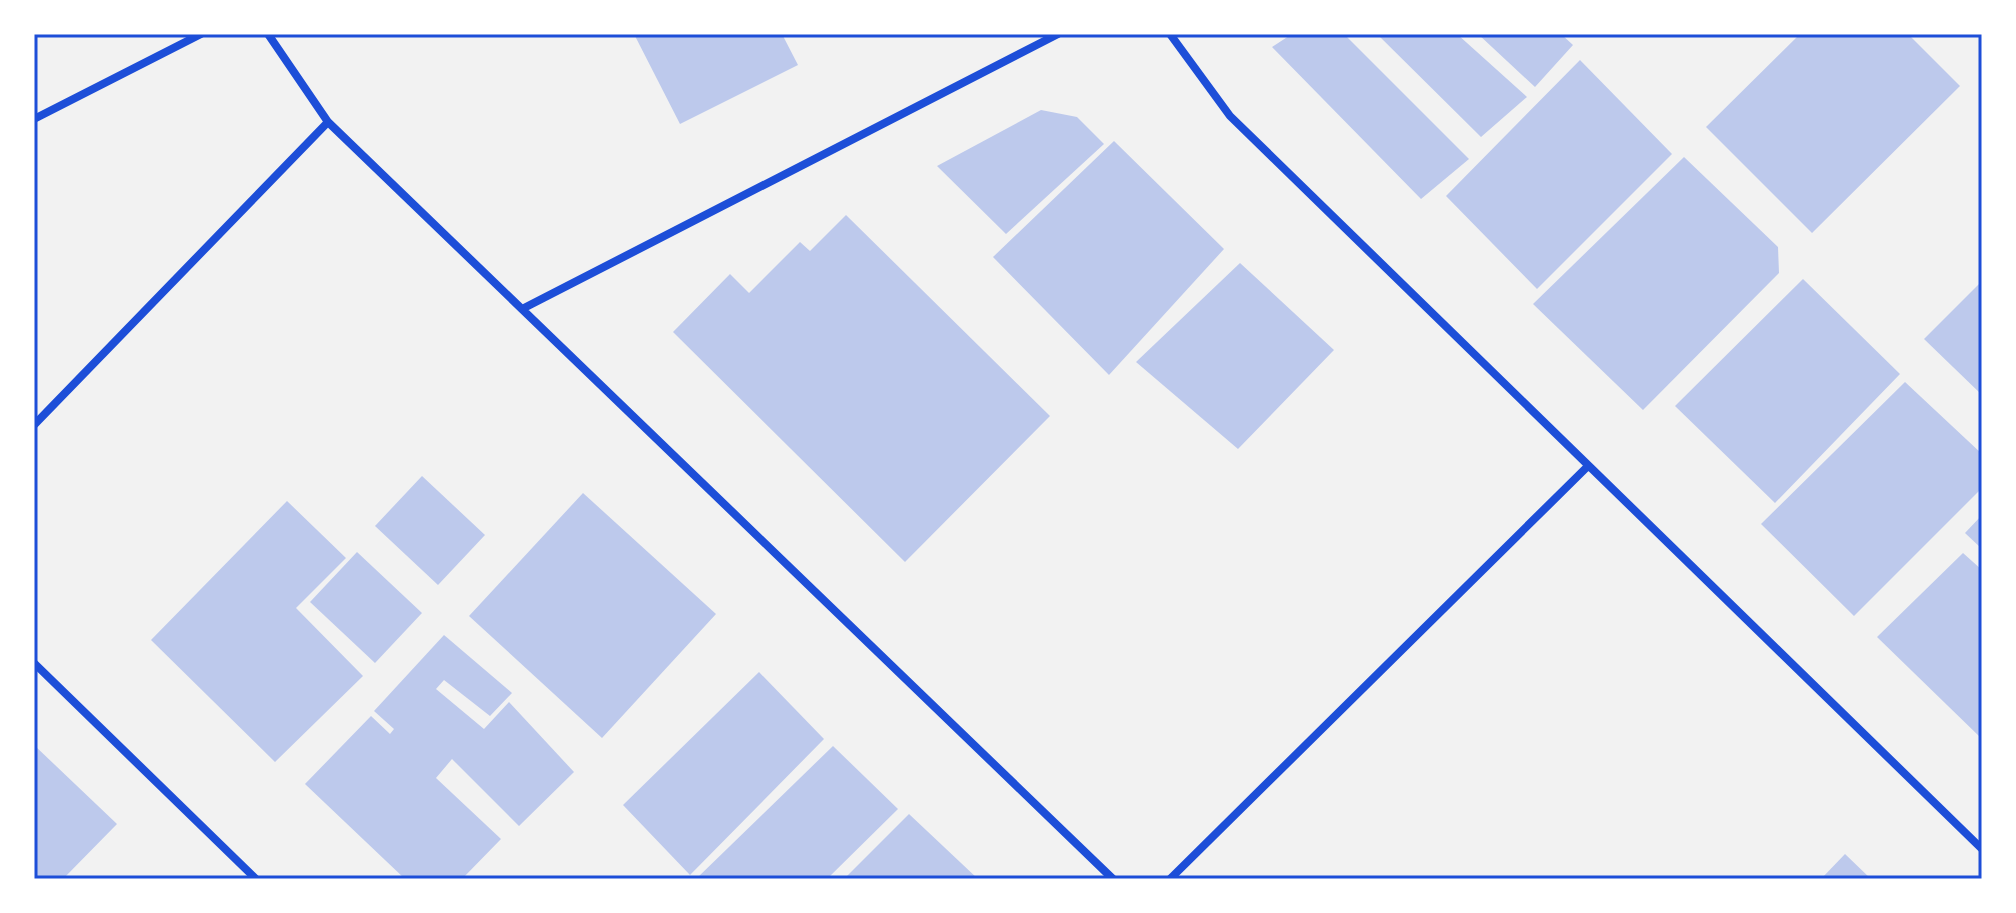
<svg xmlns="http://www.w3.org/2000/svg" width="2016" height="913" font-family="Quicksand,sans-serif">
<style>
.building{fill:#bdc9ec}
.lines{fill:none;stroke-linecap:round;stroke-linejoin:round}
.minor{stroke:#1d4ed8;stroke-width:8}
.neatline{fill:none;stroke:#1d4ed8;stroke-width:3}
</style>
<rect width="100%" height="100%" fill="#f2f2f2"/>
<path class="building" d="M634,34H782L798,65L680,124Z
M1292,34H1344L1469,159L1421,199L1272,47Z
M1377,34H1457L1527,97L1481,137Z
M1478,34H1561L1573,45L1535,87Z
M1800,34H1908L1960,86L1812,233L1706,127Z
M1580,60L1672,154L1537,289L1446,196Z
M1041,110L1077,117L1104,144L1006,234L937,166Z
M1114,141L1224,249L1109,375L993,257Z
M1684,157L1778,247L1779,273L1643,410L1533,304Z
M846,215L1050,416L905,562L673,332L730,274L749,293L800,242L810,251Z
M1240,263L1334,350L1238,449L1136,362Z
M1803,279L1900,374L1775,503L1675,406Z
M1982,281V395L1924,339Z
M1905,382L1982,454V488L1854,616L1761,524Z
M422,476L485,535L438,585L375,526Z
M583,493L716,614L602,738L469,616Z
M287,501L346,558L296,608L363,676L275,762L151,640Z
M1982,515V549L1965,533Z
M357,552L422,613L375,663L310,602Z
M1963,553L1982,570V739L1877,637Z
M444,635L512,693L490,716L444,680L436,689L484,729L509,702L574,772L519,826L452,759L436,778L501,839L462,879H405L305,784L371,716L390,734L394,729L374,711Z
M759,672L824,739L690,875L623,805Z
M34,745L117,824L63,879H39L34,874Z
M833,746L898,809L827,879H696Z
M909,814L978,879H844Z
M1845,854L1871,879H1821Z"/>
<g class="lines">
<path class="minor" d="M268,34L328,122L1113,879
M1170,34L1230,116L1982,849
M34,119L201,34
M524,308L1058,34
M34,425L328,122
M34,663L256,879
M1170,879L1588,466"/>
</g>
<rect width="2016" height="913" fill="none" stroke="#ffffff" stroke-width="72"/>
<rect x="36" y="36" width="1944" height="841" class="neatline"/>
</svg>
